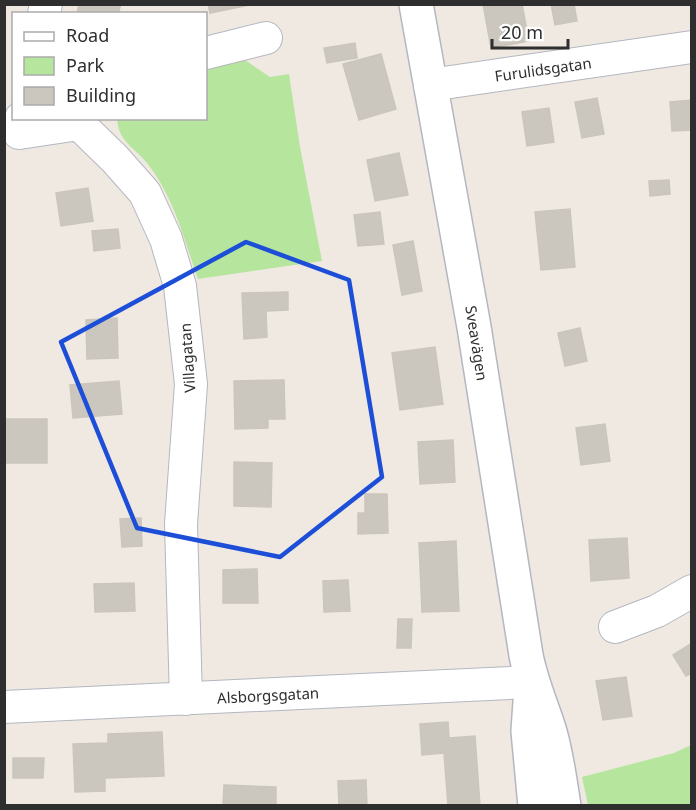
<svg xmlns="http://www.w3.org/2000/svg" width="696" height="810" font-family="'Noto Sans',sans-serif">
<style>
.green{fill:#b6e59e}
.building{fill:#cbc7bf;stroke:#cbc5ba;stroke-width:1.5}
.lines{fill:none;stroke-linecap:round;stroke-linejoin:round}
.street-casing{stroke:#b4b7c1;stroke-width:34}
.secondary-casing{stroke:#b4b7c1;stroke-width:36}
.street{stroke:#fff;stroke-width:32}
.secondary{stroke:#fff;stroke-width:33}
.marked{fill:none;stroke:#1d4ed8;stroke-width:4.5;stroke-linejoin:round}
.labels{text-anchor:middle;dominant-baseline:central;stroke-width:4.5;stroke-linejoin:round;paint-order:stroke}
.street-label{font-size:15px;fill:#2e2e2e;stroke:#fff}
</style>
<rect width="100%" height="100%" fill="#efe9e1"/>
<path class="green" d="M242,58L270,77L289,74L300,147L322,261L198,279C184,239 174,197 147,163C133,146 119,142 117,119L206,118V63Z
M691,745V805H588L582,777L674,753Z"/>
<path class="building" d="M79,4H121L118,14H77Z
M208,4H254L210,13Z
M483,4H522L529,41L491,48Z
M551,4H574L577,21L555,25Z
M355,43L357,58L327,63L324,48Z
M381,54L396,109L359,120L343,64Z
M597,98L604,134L582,138L575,102Z
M692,100V130L672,131L670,102Z
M549,108L554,142L527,146L522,112Z
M399,153L408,195L375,201L367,160Z
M669,180L670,194L650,196L649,181Z
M88,188L93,221L61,226L56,193Z
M570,209L575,267L541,270L535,212Z
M380,212L384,244L358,246L354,215Z
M118,229L120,248L94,251L92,231Z
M413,241L422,291L402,295L393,245Z
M288,292V310L266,311L267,337L244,339L242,293Z
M117,318L118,358L87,359L86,320Z
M580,328L587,361L565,366L558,333Z
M435,347L443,404L400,410L392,353Z
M284,380L285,419H268V428L235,429L234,381Z
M119,381L122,414L73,418L70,385Z
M4,419H47V463H4Z
M605,424L610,461L581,465L576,428Z
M453,440L455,482L420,484L418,442Z
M234,462L272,463L271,507L234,506Z
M365,494H387L388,533L358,534V513H365Z
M141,518L142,546L122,547L120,519Z
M627,538L629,578L591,581L589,540Z
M456,541L459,611L422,612L419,543Z
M257,569L258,603H223V570Z
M348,580L350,611L324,612L323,581Z
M134,583L135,611L95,612L94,584Z
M398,619H412L411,648H397Z
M692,643V673L686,676L673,655Z
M626,677L632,716L603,720L596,681Z
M448,722L449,738L475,736L480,806H448L444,753L422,755L420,724Z
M162,732L164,776L105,778V791L75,792L73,744L108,743V734Z
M13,758H44L43,778H13Z
M366,780L367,806H339L338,781Z
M224,785L276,787V806H223Z"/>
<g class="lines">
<g class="street-casing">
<path id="street" d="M44,14L46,4
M206,53L266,38
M430,85L692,47
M21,118L19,133L79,124L115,159L145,193L166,239L180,286L191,384L181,524L186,699
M615,627L657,611L692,591
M4,707L531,682"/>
</g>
<g class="secondary-casing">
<path id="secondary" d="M416,4L474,327L526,655C531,682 542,706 550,732C557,756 560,781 564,806
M530,702L528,731L535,806"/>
</g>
<use href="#street" class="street"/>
<use href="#secondary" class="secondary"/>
</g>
<path class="marked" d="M246,242L349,280L382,477L280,557L137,528L61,342Z"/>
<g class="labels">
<g class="street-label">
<text transform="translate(543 69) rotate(-8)">Furulidsgatan</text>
<text transform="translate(477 343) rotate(81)">Sveavägen</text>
<text transform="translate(187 358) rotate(-94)">Villagatan</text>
<text transform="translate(268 695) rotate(-3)">Alsborgsgatan</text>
</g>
</g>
<rect width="696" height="810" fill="none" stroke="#2e2e2e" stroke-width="12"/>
<rect x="12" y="12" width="195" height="108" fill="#ffffff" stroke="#ababab" stroke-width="1.5"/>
<rect x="24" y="32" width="30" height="9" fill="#ffffff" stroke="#ababab" stroke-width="1.5"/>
<text x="66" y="42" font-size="18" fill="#2e2e2e">Road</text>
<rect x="24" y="57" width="30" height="18" fill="#b6e59e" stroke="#ababab" stroke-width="1.5"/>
<text x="66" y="72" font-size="18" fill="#2e2e2e">Park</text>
<rect x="24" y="87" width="30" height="18" fill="#cbc7bf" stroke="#ababab" stroke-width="1.5"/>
<text x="66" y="102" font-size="18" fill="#2e2e2e">Building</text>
<path d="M492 39v9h76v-9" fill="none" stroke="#2e2e2e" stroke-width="3"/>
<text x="501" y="39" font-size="18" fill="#2e2e2e" stroke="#ffffff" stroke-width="4.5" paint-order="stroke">20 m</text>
</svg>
